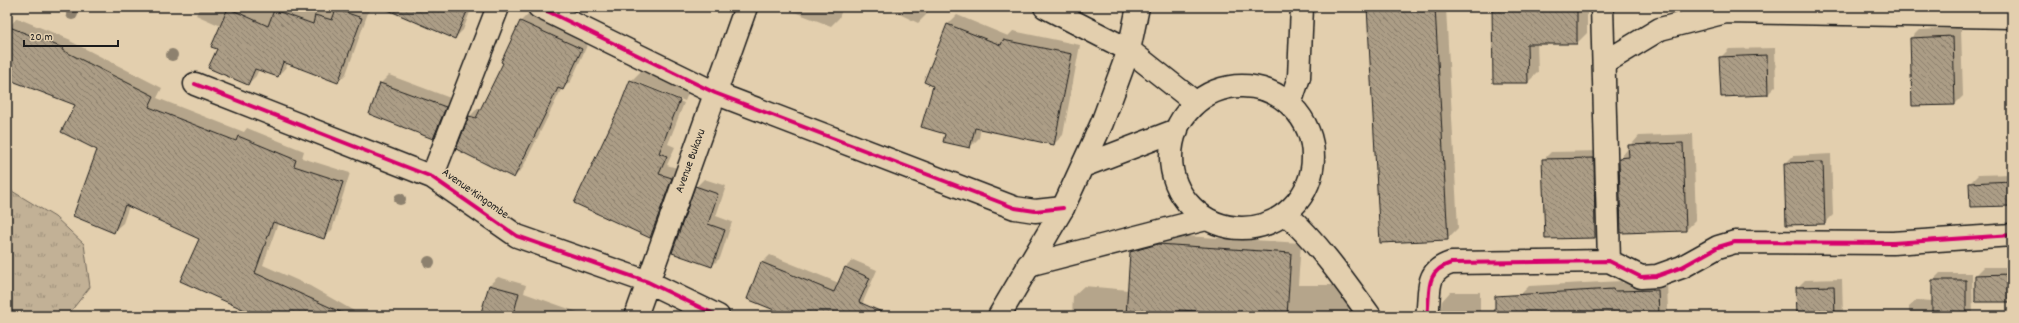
<svg xmlns="http://www.w3.org/2000/svg" width="2019" height="323" font-family="Dekko,sans-serif">
<style>
.grass{fill:url(#grass-tufts);stroke:#6f6659}
.shadow{fill:#0003}
.building{fill:url(#building-back-hatch);stroke:#1c1c1c}
.lines{fill:none;stroke-linecap:round;stroke-linejoin:round}
.street-casing{stroke:#1c1c1c;stroke-width:25}
.secondary-casing{stroke:#1c1c1c;stroke-width:25}
.street{stroke:#e3cfae;stroke-width:22}
.secondary{stroke:#e3cfae;stroke-width:22}
.cycleway-casing{stroke:#e3cfae;stroke-width:6}
.cycleway{stroke:#d6006c;stroke-width:4}
.tree{fill:#8d816e}
.labels{text-anchor:middle;dominant-baseline:central;stroke-width:3;stroke-linejoin:round;paint-order:stroke}
.street-label{font-size:12px;fill:#1c1c1c;stroke:#e3cfae}
</style>
<defs>
<pattern id="grass-tufts" width="24" height="20" patternUnits="userSpaceOnUse"><rect width="24" height="20" fill="#c2b196"/><path d="M3 7l-1-3M5 7V3M7 7l1-3M15 17l-1-3M17 17v-4M19 17l1-3" fill="none" stroke="#9d8f7a"/></pattern>
<pattern id="building-back-hatch" width="6" height="6" patternUnits="userSpaceOnUse"><rect width="6" height="6" fill="#ac9d86"/><path d="M-1 5l2 2M0 0l6 6M5-1l2 2" fill="none" stroke="#8b7f6d"/></pattern>
</defs>
<rect width="100%" height="100%" fill="#e3cfae"/>
<filter id="ink" filterUnits="userSpaceOnUse"><feTurbulence type="fractalNoise" baseFrequency=".025" numOctaves="2"/><feDisplacementMap in="SourceGraphic" scale="8" xChannelSelector="R" yChannelSelector="G"/><feConvolveMatrix kernelMatrix="1 2 1 2 8 2 1 2 1" color-interpolation-filters="sRGB"/></filter>
<g filter="url(#ink)">
<path class="grass" d="M7,188L55,217L84,244L90,287L67,316H7Z"/>
<path class="shadow" d="M200,7H362L369,10L346,74L338,82L288,63L286,67L278,76L259,69L256,76L248,84L218,48L221,26L196,15Z
M424,7H472L463,30L455,38Z
M781,7H843L839,18L831,26Z
M885,7H930L926,15L918,23Z
M1368,7H1458L1446,8L1458,228L1447,239Z
M1493,7H1587V33L1577,43H1537L1538,72L1528,82Z
M529,13L589,41L571,81L563,89L562,88L522,169L514,177L470,116L478,108L482,110L504,62H503L521,21Z
M957,15L1008,36L1013,31L1080,45L1063,135L1054,144L981,128L979,138L970,147L946,133L934,85L926,82L948,24Z
M17,18L71,40L70,41L162,88L157,98L244,132L247,128L304,151L302,158L350,173L332,230L324,238L278,223L263,265L310,286L354,311L351,316H261L201,238L129,206L123,223L114,231L98,150L76,105L7,78V29Z
M1961,28L1963,96L1955,104L1913,105L1911,38L1919,30Z
M1775,48L1776,86L1768,94L1720,58L1729,49Z
M641,71L689,91L685,101L635,81V83L684,103L668,144L675,147L667,165L680,169L659,228L650,237L620,109L631,81Z
M389,75L453,99L441,130L433,138L370,114L381,83Z
M1693,134L1696,220L1686,230L1622,232L1620,158L1639,136Z
M1601,151L1603,229L1595,237L1543,160L1551,152Z
M1831,154L1833,215L1825,223L1785,164L1793,156Z
M2012,174V205L1970,183L1978,175Z
M704,179L726,186L716,216L732,222L720,258L712,266L696,187Z
M1168,235L1301,243L1298,285H1350L1362,316H1286L1240,313V316H1072L1073,296L1084,286L1129,290L1131,252L1141,242Z
M770,255L839,283L845,268L853,260L877,270L857,316H791L762,263Z
M1984,267H2012V301L1976,275Z
M1940,273H1972L1973,316H1909V307L1917,300L1933,301V280Z
M498,277L526,285L524,293L589,316H482L489,285Z
M1842,279L1843,316H1798L1797,288L1805,280Z
M1622,281V283L1667,281L1668,312L1664,316H1521L1520,295L1529,286Z
M1450,292H1480V316H1440L1442,301Z"/>
<path class="building" d="M381,7H469L455,39Z
M1367,7H1435L1448,240L1380,243Z
M1492,7H1577V44H1527L1528,83H1493Z
M228,8L268,26L274,10L313,24L315,15L332,20L336,9L362,18L338,83L283,62L278,77L255,69L248,85L208,68L217,49L211,47Z
M520,21L582,49L563,90L558,88L514,178L456,149L469,116L476,118L503,63L501,62Z
M947,24L1001,45L1003,40L1072,54L1054,145L975,128L970,148L943,142L945,134L921,127L933,86L924,82Z
M7,26L63,48L62,50L154,96L149,107L236,141L238,136L296,160L294,166L343,182L324,239L273,222L255,273L349,316H258L180,281L199,239L125,205L114,233L73,216L97,150L61,132L75,105L7,79Z
M1953,36L1955,105L1912,106L1910,38Z
M1767,55L1768,95L1721,97L1719,57Z
M630,80L680,100L659,153L667,156L659,174L672,178L650,238L574,203L619,108Z
M380,83L446,107L433,139L369,114Z
M1683,143L1686,231L1621,233L1619,158L1629,157L1628,145Z
M1594,158L1595,238L1545,239L1542,159Z
M1823,162L1825,224L1786,225L1784,163Z
M2012,181V206L1970,207L1969,183Z
M695,186L718,194L708,224L725,230L712,267L672,253Z
M1158,244L1291,253L1287,316L1179,310V316H1126L1130,252Z
M761,262L834,292L845,267L870,278L859,302L891,316H789L747,299Z
M2012,274V302H1975V275Z
M1932,280H1966V316H1932Z
M489,285L519,293L513,316H480Z
M1834,286L1835,316H1797L1796,287Z
M1613,289L1614,291L1658,290L1659,316H1495V296Z"/>
<g class="lines">
<g class="street-casing">
<path id="street" d="M539,7L715,93L1015,208L1035,211L1063,208
M1045,7L1129,50
M1602,7L1609,261
M1604,63L1660,29L1726,12L2012,17
M195,84L432,177L517,236L648,282L718,316
M432,177L498,7
M1286,214C1319,244 1344,280 1370,316
M636,316L746,7
M1427,316C1431,292 1423,272 1451,263L1609,261L1641,277L1657,276L1682,267L1718,247L1735,242L1893,243L2012,235"/>
</g>
<g class="secondary-casing">
<path id="secondary" d="M1129,50L1196,103
M1171 157a71 71 0 1 1 142 0a71 71 0 1 1-142 0Z
M1290,104L1299,77L1302,7
M1083,166L1177,130
M1028,265L1206,219
M999,316L1063,208L1102,123L1129,50L1138,7"/>
</g>
<use href="#street" class="street"/>
<use href="#secondary" class="secondary"/>
<g class="cycleway-casing">
<path id="cycleway" d="M539,7L715,93L1015,208L1035,211L1063,208
M195,84L432,177L517,236L648,282L718,316
M1427,316C1431,292 1423,272 1451,263L1609,261L1641,277L1657,276L1682,267L1718,247L1735,242L1893,243L2012,235"/>
</g>
<use href="#cycleway" class="cycleway"/>
</g>
<g class="tree">
<circle cx="72" cy="14" r="6"/>
<circle cx="172" cy="55" r="6"/>
<circle cx="400" cy="199" r="6"/>
<circle cx="429" cy="262" r="6"/>
</g>
</g>
<g class="labels">
<g class="street-label">
<text transform="translate(691 161) rotate(-70)">Avenue Bukavu</text>
<text transform="translate(475 194) rotate(35)">Avenue Kingombe</text>
</g>
</g>
<rect width="2019" height="323" fill="none" stroke="#e3cfae" stroke-width="24"/>
<rect x="12" y="12" width="1995" height="299" fill="none" stroke="#1c1c1c" stroke-width="1.5" filter="url(#ink)"/>
<path d="M24 40v6h94v-6" fill="none" stroke="#1c1c1c" stroke-width="2"/>
<text x="30" y="40" font-size="12" fill="#1c1c1c" stroke="#e3cfae" stroke-width="3" paint-order="stroke">20 m</text>
</svg>
